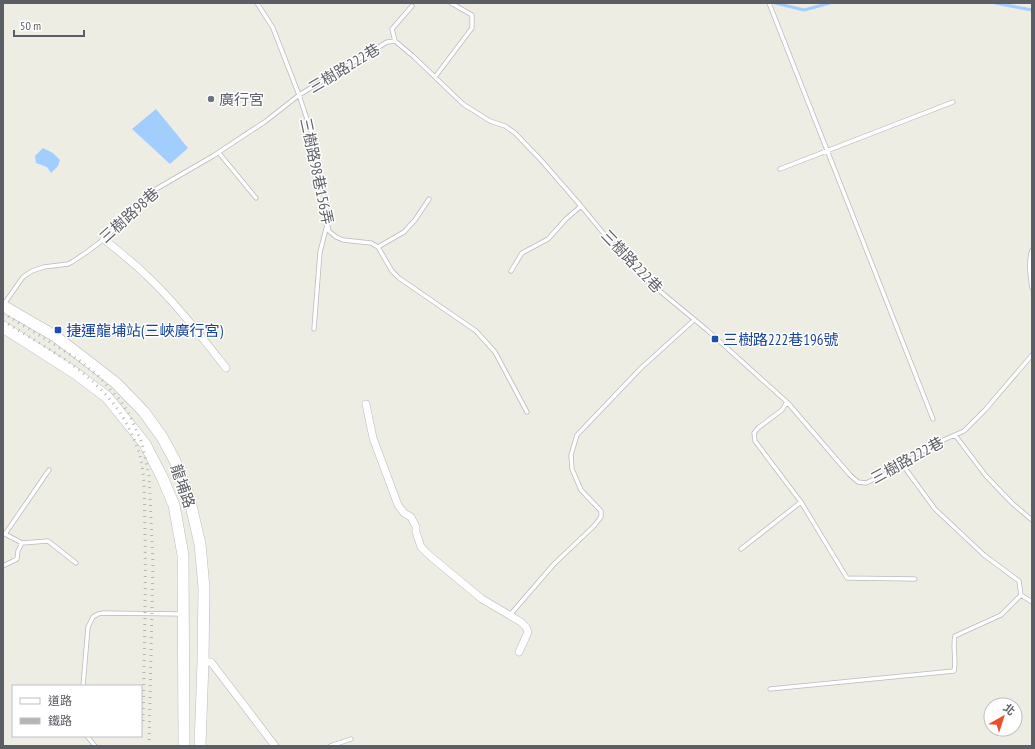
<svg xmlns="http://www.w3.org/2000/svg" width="1035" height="749" font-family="'PT Sans Narrow','Noto Sans TC',sans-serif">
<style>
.water{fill:#a2cdff}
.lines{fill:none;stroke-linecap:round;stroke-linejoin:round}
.stream{stroke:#a2cdff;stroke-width:3}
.lane-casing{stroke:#b8babf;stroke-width:5}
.street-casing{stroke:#b8babf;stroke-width:8}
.secondary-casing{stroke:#b9bbc2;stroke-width:12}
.lane{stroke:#fff;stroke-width:3.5}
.street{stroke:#fff;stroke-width:7}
.secondary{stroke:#fff;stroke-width:11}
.rail{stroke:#b4b5b5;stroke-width:3;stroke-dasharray:1 5;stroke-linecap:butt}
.worship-dot{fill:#6b7280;stroke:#fff;stroke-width:1.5}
.transit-dot{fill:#1a4fb4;stroke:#fff;stroke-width:1.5}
.labels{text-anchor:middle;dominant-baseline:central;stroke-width:3;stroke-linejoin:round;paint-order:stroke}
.street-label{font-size:15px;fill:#5b5e64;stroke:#fff}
.worship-label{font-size:15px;fill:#5b616d;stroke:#fff;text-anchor:start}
.transit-label{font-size:15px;fill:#164399;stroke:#fff;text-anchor:start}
</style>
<rect width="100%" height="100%" fill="#eeede3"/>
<path class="water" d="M156,109L188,148L170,164L132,129Z
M43,148L53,153L60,160L58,166L51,173L47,167L36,163L35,156Z"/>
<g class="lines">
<path class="stream" d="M775,3L804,10L830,3
M995,3L1032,10"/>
<g class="lane-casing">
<path id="lane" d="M257,3L273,28L299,95L312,134L327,211V223L329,231L336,237L343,240L371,243L378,247L392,271L399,278L476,331L495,352L527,412
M769,3L933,419
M395,41L392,29L412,6
M435,77L472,28V15L451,3
M219,153L256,198
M780,169L953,102
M378,247L404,232L415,220L429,199
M1032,250C1028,262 1030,275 1032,288
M511,271L522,253L548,239L566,219L581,206
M4,304L23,277L32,271L44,267L68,264L72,262L87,252L104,239L151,192L213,156L266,121L299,95L387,42L395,41L413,56L463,104L490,121L505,126L515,133L540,159L581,206L618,251L643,277L707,330L787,402L850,475L858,482L866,483L892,471L932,445L964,431L985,410L1032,355
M314,329L320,252L327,225
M787,402L782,410L758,428L754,433L755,441L801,502L847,578L915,579
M955,435L986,476L1013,504L1032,520
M3,533L22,543L48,541L76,563
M5,534L49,470
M741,549L801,502
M3,566L17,559L18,551L22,543
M1021,595L1032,602
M509,616L554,564L594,526L601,517V511L581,490L572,469L571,455L577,435L641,368L694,320
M83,686L88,627L93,617L98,614L103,613L182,614
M770,689L954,671C957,658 952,649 955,636L1001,615L1021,595L1019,581L984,555L935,509L902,464
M87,736L95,746
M330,746L351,739"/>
</g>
<g class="street-casing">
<path id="street" d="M104,239C118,251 133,262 146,275C176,303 201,336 226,368
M366,404L373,438L398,505L404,513L411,517L416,527V532L421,547L429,555L482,599L521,622L526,627L528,632L519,652
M203,662H211L275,746"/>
</g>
<g class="secondary-casing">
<path id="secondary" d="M3,306L55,336L116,383L144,412L162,437L175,461L189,497L200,544L204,588L203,662L200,746
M3,327L75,373L107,397L145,444L162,477L174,505L183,555L184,746"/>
</g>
<use href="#lane" class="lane"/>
<use href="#street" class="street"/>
<use href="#secondary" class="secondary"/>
<path class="rail" d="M3,313L71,355L83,363L98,376L119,399L128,412L142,443L149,475L153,562L149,746
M3,321C45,347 89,369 119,411C127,423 134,438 139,452C146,475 144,505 145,530C146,595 144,661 143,726"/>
</g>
<circle class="worship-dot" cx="211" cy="99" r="4"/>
<g class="transit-dot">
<rect x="54" y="326" width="8" height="8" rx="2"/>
<rect x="711" y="335" width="8" height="8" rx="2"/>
</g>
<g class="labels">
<g class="street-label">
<text transform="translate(344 68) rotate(-31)">三樹路222巷</text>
<text transform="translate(317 171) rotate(78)">三樹路98巷156弄</text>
<text transform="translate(129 215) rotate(-42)">三樹路98巷</text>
<text transform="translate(632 261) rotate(46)">三樹路222巷</text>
<text transform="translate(907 460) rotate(-29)">三樹路222巷</text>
<text transform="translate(183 486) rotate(71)">龍埔路</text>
</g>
<g class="worship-label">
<text x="219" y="99">廣行宮</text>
</g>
<g class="transit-label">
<text x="66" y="330">捷運龍埔站(三峽廣行宮)</text>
<text x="723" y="339">三樹路222巷196號</text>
</g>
</g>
<rect width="1035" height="749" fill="none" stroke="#5b5e64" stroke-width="8"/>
<rect x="12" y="685" width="130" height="52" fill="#ffffff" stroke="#bdbfc1"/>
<rect x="20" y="698" width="20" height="6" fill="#ffffff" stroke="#bdbfc1"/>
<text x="48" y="705" font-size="12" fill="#5b5e64">道路</text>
<rect x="20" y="718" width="20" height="6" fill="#b4b5b5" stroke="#bdbfc1"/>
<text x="48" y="725" font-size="12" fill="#5b5e64">鐵路</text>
<g transform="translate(1003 717) rotate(39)"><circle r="19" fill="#ffffff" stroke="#bdbfc1"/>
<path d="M0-3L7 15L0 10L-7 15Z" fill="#ec4d2b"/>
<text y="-6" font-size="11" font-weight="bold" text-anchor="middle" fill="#5b5e64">北</text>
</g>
<path d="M14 30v6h70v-6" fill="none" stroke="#5b5e64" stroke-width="2"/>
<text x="20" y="30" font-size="12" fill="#5b5e64" stroke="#ffffff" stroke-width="3" paint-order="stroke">50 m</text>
</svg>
